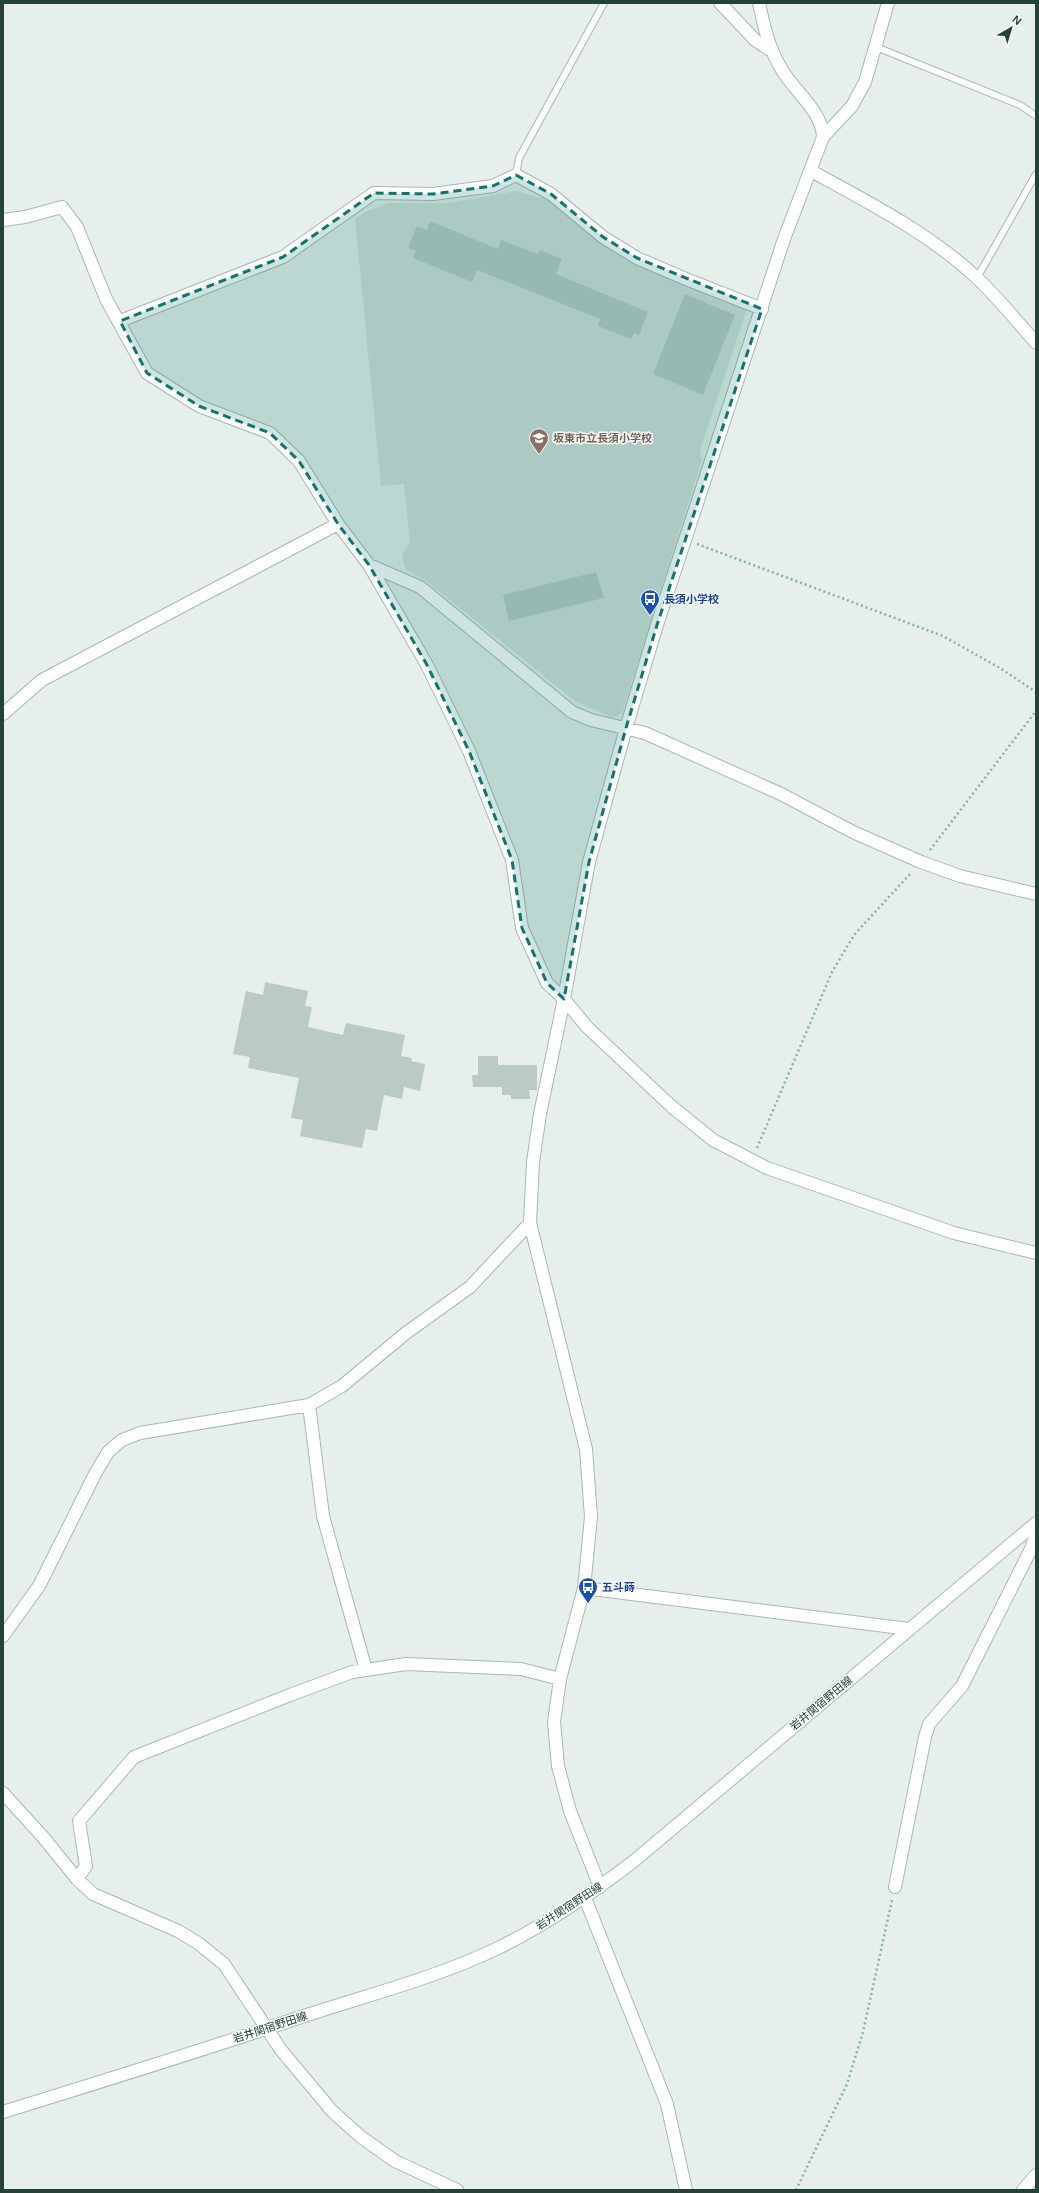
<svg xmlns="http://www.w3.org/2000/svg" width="1039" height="2193" font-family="Arial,'Noto Sans JP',sans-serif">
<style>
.built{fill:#d4dfda}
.building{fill:#bbcac4}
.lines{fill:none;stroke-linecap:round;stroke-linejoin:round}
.lane-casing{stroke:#a8b8b2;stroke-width:8}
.street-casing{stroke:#a8b8b2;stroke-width:14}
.secondary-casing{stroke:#a4bbb3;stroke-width:14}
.path{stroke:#86b3a5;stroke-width:2.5;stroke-dasharray:2 3;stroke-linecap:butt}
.lane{stroke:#fff;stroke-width:6}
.street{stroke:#fff;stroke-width:12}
.secondary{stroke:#fff;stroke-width:12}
.marked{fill:#0f766e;fill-opacity:0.2;stroke:#0f766e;stroke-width:3;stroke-dasharray:8 5;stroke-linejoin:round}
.labels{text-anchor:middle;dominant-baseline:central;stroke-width:3;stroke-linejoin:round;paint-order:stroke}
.education-label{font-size:11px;font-weight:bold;fill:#785e54;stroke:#f7fbf9;text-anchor:start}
.transit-label{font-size:11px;font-weight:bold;fill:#164399;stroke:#f7fbf9;text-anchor:start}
.street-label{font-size:11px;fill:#24423a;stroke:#f7fbf9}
</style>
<rect width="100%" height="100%" fill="#e6efeb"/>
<path class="built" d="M516,191L556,202L625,260L747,309L700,450L702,460L622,713L613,718L575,701L425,580L406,570L402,556L410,541L404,484L381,486L355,219L365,212L388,203H448Z"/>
<path class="building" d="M430,221L498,249L501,240L538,254L540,250L562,259L556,274L648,312L639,335L634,333L631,339L598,326L600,319L477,270L472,282L413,258L416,251L408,248L417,226L427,230Z
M685,294L735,315L703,395L653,374Z
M596,572L604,598L509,621L503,595Z
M265,982L308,991L305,1006L312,1007L308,1027L343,1035L346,1023L405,1035L401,1056L412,1058L411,1061L425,1064L420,1091L404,1087L402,1099L384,1095L377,1131L366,1129L362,1148L300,1136L303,1120L291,1118L299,1078L248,1068L250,1057L233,1054L246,991L263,995Z
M478,1056H498V1065H537V1090H529L530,1099H511V1095H502V1087H473L472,1075H478Z"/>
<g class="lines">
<g class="lane-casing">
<path id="lane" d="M876,47L1020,105L1036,116
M516,175L519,158L604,3
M977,278L1036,174"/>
</g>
<g class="street-casing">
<path id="street" d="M720,3L755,40L772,51
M823,137L852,106L865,82L888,3
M811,171C868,202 929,233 977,278C998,298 1017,321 1036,343
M3,220L25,217L62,207L77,227L106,299L147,373L199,406L270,433L299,461L338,524L369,565L427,665L469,751L512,860L522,928L547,983L564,999L587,1027L671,1106L713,1140L767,1168L954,1233L1036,1253
M120,321L283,257L374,193L433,194L493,186L516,175L551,194L603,237L637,258L686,279L762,309
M369,565L420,587L572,712L591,720L645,733L781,794L853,832L921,862L960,876L1036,894
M3,714L42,680L338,524
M309,1405L323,1516L366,1670
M584,1588L909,1629
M3,1636L39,1586L95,1474L108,1452L122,1440L140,1433L309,1405L342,1386L406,1333L470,1287L530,1223
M3,1793L43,1837L77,1879L93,1894L178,1931L198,1943L224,1964L281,2050L332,2111L361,2137L395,2161L457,2190
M77,1879L86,1866L79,1821L134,1757L290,1695L352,1672L406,1664L521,1669L560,1679
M600,1887L570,1811L558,1766L554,1722L560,1679L584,1588L591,1517L586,1449L530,1223L533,1162L540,1114L564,999L589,862L626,728L657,625L784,239L823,137C822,111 795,92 782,70C769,49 764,27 759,3
M895,1887L925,1737L929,1724L962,1686L1031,1549L1036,1534
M585,1898L667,2104L686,2190
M1023,2190L1036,2175"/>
</g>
<g class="secondary-casing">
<path id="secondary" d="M3,2112C103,2081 204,2050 304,2016C368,1995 435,1978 496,1949C546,1925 591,1894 634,1861L1036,1523"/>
</g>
<path class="path" d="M697,544L943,636L1000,668L1036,692
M930,850L1036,711
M757,1148L832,972L854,935L911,873
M796,2190L847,2084L863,2032L892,1900"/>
<use href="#lane" class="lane"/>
<use href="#street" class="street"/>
<use href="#secondary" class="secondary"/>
</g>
<path class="marked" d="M516,175L551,194L603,237L637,258L762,309L657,625L626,728L589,862L564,999L547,983L522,928L512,860L469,751L427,665L369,565L338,524L299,461L270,433L199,406L147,373L120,321L283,257L374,193L433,194L493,186Z"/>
<defs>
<g id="school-pin" transform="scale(1)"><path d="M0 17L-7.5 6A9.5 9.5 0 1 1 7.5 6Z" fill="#8d6e63" stroke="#f7fbf9"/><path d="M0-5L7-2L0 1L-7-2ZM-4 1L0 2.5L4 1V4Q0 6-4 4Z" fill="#fff"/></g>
<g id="bus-pin" transform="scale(1)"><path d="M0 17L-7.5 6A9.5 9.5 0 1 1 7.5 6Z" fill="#1a4fb4" stroke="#f7fbf9"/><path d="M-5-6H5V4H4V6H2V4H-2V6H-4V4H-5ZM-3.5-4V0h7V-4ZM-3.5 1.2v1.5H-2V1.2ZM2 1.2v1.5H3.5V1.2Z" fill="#fff"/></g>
</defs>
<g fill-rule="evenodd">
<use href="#school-pin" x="539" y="438"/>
<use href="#bus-pin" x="650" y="599"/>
<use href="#bus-pin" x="588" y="1587"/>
</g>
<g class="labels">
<g class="education-label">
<text x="553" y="438">坂東市立長須小学校</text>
</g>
<g class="transit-label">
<text x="664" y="599">長須小学校</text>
<text x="602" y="1587">五斗蒔</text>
</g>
<g class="street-label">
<text transform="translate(821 1703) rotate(-40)">岩井関宿野田線</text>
<text transform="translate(569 1906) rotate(-33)">岩井関宿野田線</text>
<text transform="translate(270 2027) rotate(-18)">岩井関宿野田線</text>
</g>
</g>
<rect width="1039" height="2193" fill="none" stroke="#24423a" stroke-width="8"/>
<g transform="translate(1011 28) rotate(38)" stroke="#f7fbf9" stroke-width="3" paint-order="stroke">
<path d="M0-3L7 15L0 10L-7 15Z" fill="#24423a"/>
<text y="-6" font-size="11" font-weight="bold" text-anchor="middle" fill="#24423a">N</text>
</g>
</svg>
